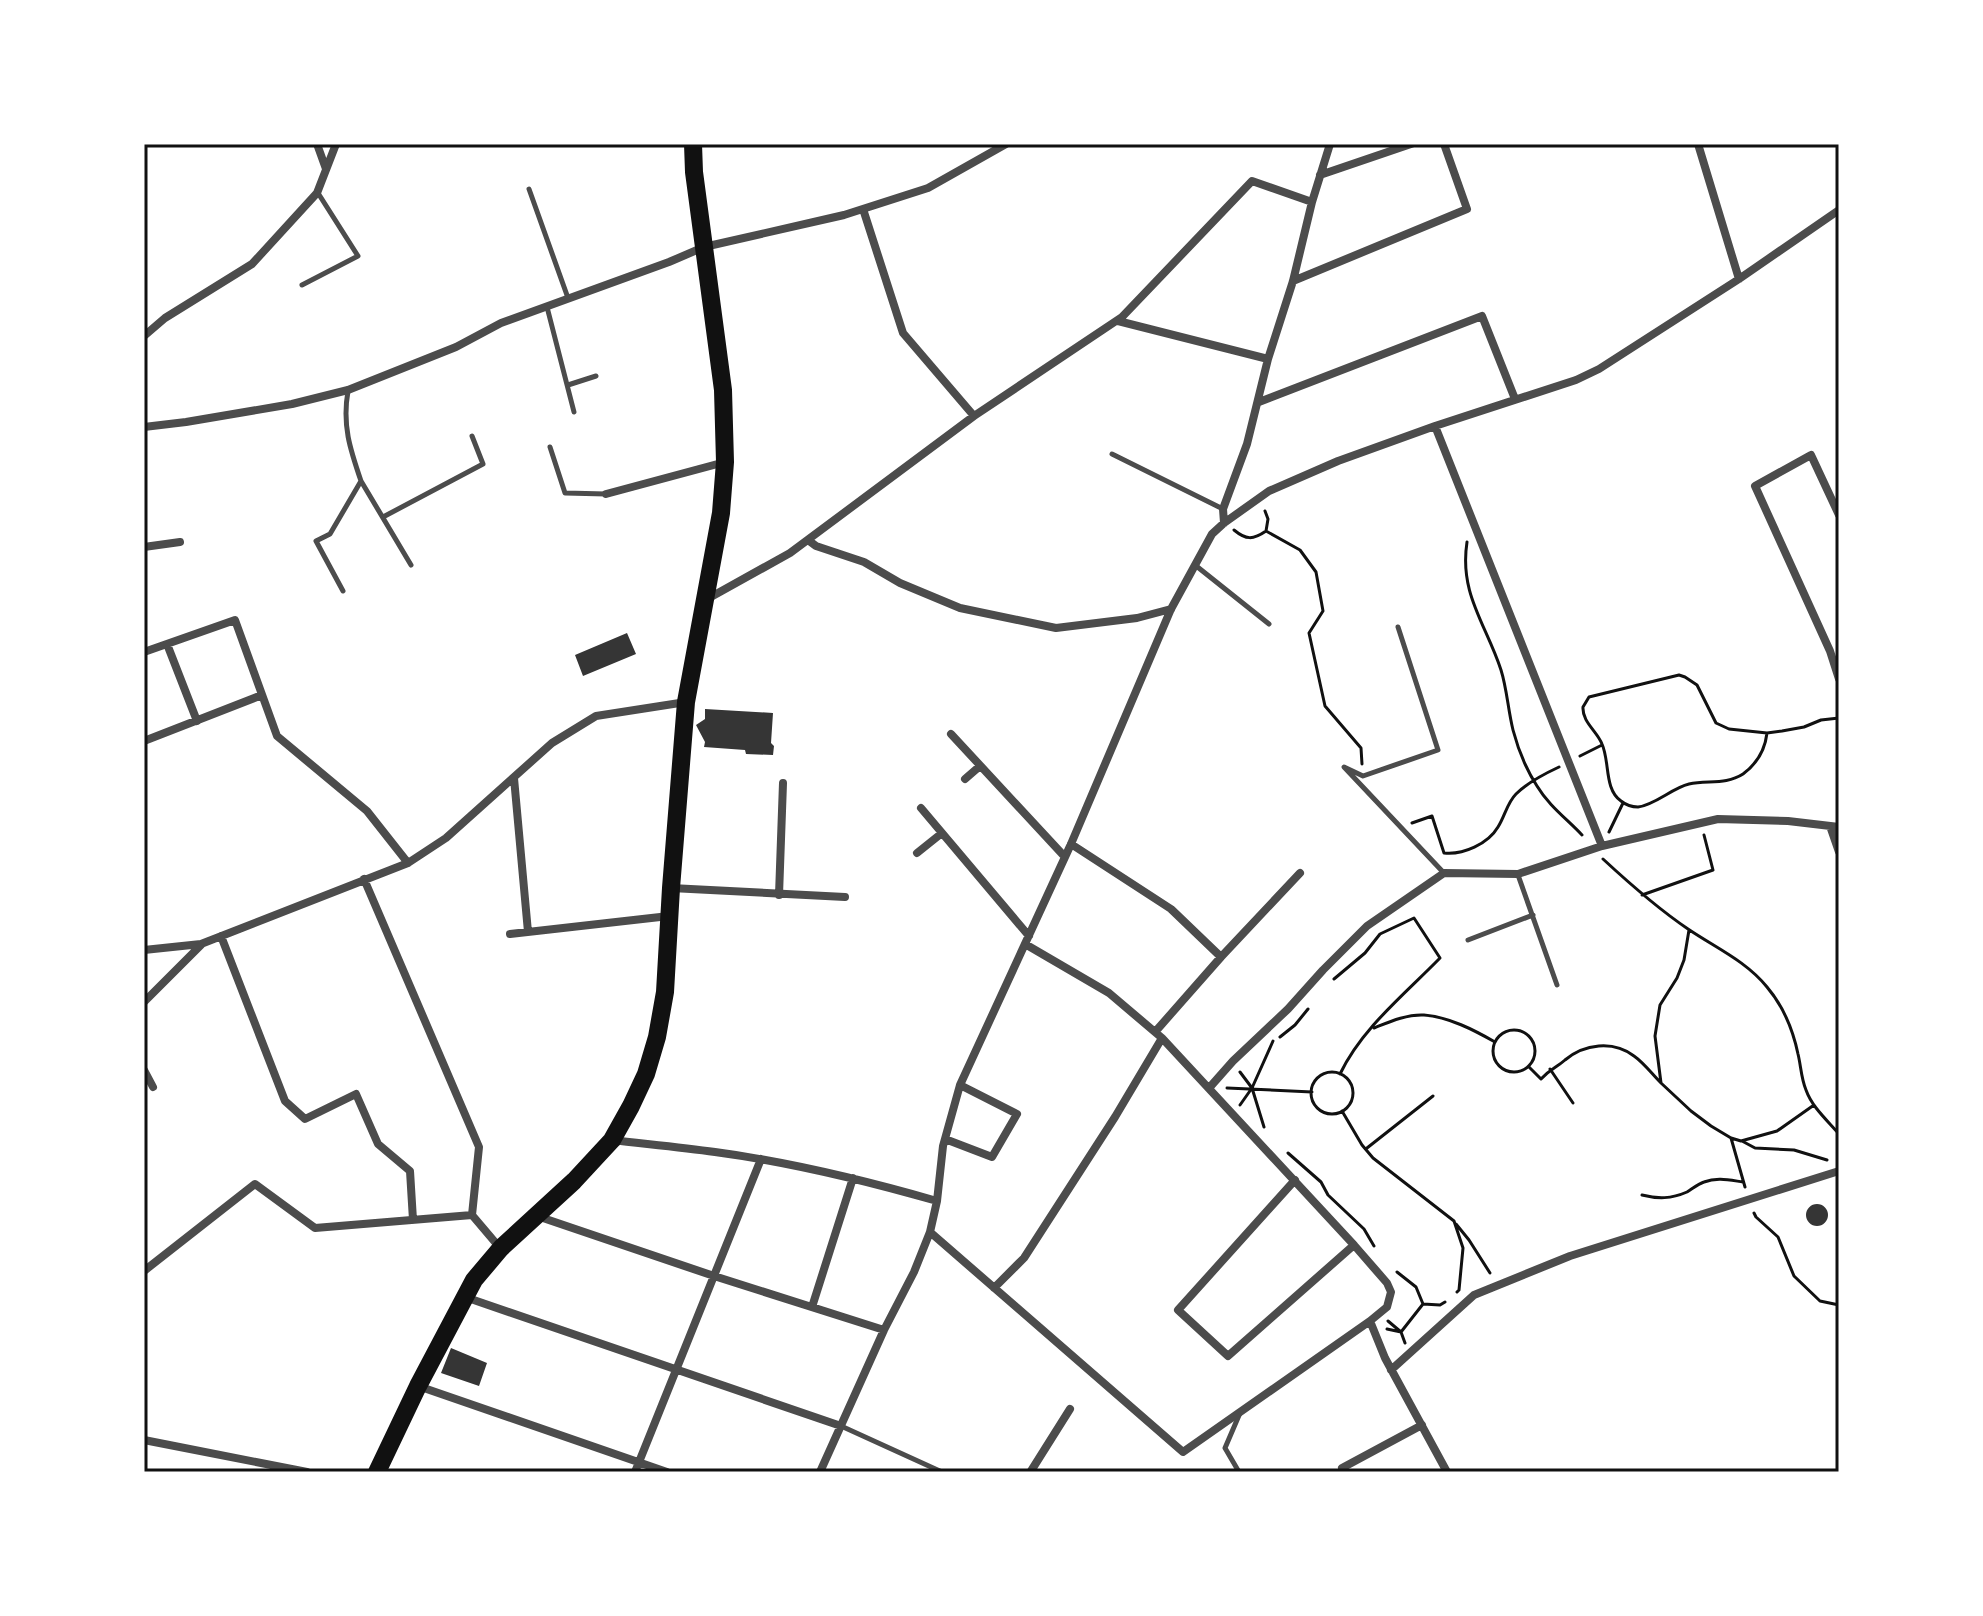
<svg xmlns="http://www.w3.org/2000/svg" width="1983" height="1616" font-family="'Nunito Sans',sans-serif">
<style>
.building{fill:#353535}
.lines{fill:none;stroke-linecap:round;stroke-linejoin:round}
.path{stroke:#111;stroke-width:3}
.service{stroke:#4c4c4c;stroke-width:5}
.minor{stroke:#4c4c4c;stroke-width:8}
.primary{stroke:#111;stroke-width:18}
.neatline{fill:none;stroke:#111;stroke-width:3}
</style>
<rect width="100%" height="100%" fill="#fff"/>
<path class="building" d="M627,633L636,654L583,676L575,655Z
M705,709L773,713L771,743L774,746L773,755L746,754L745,750L704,747L705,742L696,725L705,719Z
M1806 1215a11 11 0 1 1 22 0a11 11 0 1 1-22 0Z
M451,1348L487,1363L479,1386L441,1373Z"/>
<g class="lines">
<path class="path" d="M1265,511L1268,519L1266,531
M1234,530C1246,540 1253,540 1266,531L1300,550L1316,572L1323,611L1309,633L1325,706L1361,748L1362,764
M1467,542C1459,594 1486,624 1501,670C1507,689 1508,710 1513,730C1518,749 1526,769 1537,786C1549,806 1567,819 1582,835
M1767,733C1765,750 1758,763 1743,774C1726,785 1708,780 1689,784C1672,788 1655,805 1638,807C1633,807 1626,805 1621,801C1604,789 1610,762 1602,744C1597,731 1582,722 1583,707L1589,697L1679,675L1685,677L1697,685L1716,723L1729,729L1767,733L1782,731L1804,727L1821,720L1839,718
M1580,756L1602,745
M1412,823L1432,816L1444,853
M1609,832L1623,803
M1444,853C1463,855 1488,844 1498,827C1505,816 1507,803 1516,794C1528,782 1544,774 1559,767
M1603,859C1630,884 1657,908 1688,929C1716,948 1746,961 1767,987C1783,1006 1793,1030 1798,1054C1801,1066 1801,1078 1806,1090C1812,1107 1827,1120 1839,1134
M1642,895L1713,870L1704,835
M1689,930L1684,960L1677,978L1660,1005L1655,1036L1661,1083L1691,1111L1711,1126L1731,1138L1741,1141L1777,1131L1814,1105
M1334,979L1365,953L1380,934L1414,918L1440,958C1405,994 1362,1028 1340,1074
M1374,1028C1389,1022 1407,1014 1424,1015C1449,1017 1474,1030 1495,1042
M1493 1051a21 21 0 1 1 42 0a21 21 0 1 1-42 0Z
M1280,1037L1295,1025L1308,1009
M1529,1067L1541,1079C1550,1069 1556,1068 1565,1060C1584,1044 1613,1040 1634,1056C1644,1063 1652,1074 1661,1083
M1550,1069L1573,1103
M1311 1093a21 21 0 1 1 42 0a21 21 0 1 1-42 0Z
M1227,1088L1312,1092
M1240,1105L1252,1088L1240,1072
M1342,1111L1362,1145L1373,1158L1454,1221L1463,1248L1459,1290L1457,1292
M1264,1127L1252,1088L1273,1041
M1731,1138L1745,1187
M1742,1141L1755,1148L1794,1150L1827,1160
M1367,1148L1433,1096
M1288,1153L1321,1182L1328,1195L1364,1229L1374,1246
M1642,1195C1658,1199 1671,1199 1687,1192C1692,1189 1698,1184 1704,1182C1717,1177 1729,1180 1743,1182
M1754,1213L1756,1217L1778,1237L1794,1276L1820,1301L1839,1305
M1456,1224L1469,1240L1490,1273
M1423,1304L1440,1305L1445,1302
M1388,1321L1401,1332L1405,1343
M1387,1329L1401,1332L1423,1304L1416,1287L1397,1272"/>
<path class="service" d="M529,189L568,298
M302,285L358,256L318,193
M547,307L574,412
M568,385L596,376
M550,447L565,493L606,494
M1112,454L1223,509
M361,481L411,565
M383,517L483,464L472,436
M1195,565L1269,624
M343,591L316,541L330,534L361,481C350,449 342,425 348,391
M1398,627L1438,750L1363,776L1344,767L1443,872
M1518,875L1557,985
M1468,940L1533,915
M841,1426L942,1472
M1239,1472L1225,1448L1240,1413"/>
<path class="minor" d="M317,144L326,169
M1698,144L1739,279
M1320,175L1411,144
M863,209L903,333L974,416
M1293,281L1467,209L1444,144
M1118,321L1268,359
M144,336L165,318L252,264L317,193L336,144
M1259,402L1482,316L1515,399
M1435,426L1602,846
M144,427L186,422L292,404L348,390L456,347L501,323L669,262L704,247L844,215L928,188L1006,144
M606,494L725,462
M1839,515L1811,455L1755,486L1830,651L1839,679
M1224,523L1223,509L1247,444L1268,359L1293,281L1312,202
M808,540L816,546L864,562L900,583L960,608L1056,628L1137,618L1171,609
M144,547L180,542
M709,598L790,553L974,416L1122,317L1252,181L1312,202L1330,144
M167,644L197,721
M144,652L235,620L277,736L367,811L408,863
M951,734L1065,857
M144,741L262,695
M514,778L528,932
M965,779L980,766
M921,808L1029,936
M1830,826L1839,852
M1071,844L1171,909L1221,957
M917,853L942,833
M364,879L479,1147L472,1215
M671,888L845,897
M779,895L783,783
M510,934L669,916
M221,936L285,1101L305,1119L356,1094L378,1144L410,1171L413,1220
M1025,944L1109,993L1162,1038L1354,1245L1387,1283L1391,1292L1387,1307L1370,1321L1385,1358L1447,1472
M144,950L201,944L408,863L446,838L552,743L596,716L686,702
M144,1002L201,945
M1155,1032L1221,957L1300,873
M144,1070L153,1087
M1210,1087L1233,1061L1288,1009L1323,970L1367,926L1444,873L1518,874L1602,846L1718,819L1788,821L1839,827
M945,1139L992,1157L1017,1114L960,1085
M612,1140C646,1144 681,1147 715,1152C790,1162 864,1180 937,1201
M1295,1180L1178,1310L1228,1356L1354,1245
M537,1216L714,1276L884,1330
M930,1232L1183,1452L1370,1321
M144,1271L255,1184L315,1228L472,1215L500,1248
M994,1288L1024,1258L1115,1117L1162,1038
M465,1297L841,1426
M812,1307L853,1178
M1391,1370L1474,1295L1570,1256L1839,1171
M418,1386L667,1472
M144,1440L307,1472
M1031,1471L1070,1409
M635,1472L761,1159
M820,1472L884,1330L914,1272L930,1232L937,1201L943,1146L960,1085L1071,844L1171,609L1212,534L1224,523L1269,491L1338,461L1435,426L1576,380L1599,369L1739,279L1839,210
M1345,1472L1342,1468L1422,1425"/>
<path class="primary" d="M377,1472L418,1386L474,1280L501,1248L574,1181L612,1140L631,1106L646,1074L657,1037L665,992L671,888L686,702L721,513L725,462L723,390L694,172L693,144"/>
</g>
<rect width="1983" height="1616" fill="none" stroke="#ffffff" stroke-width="292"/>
<rect x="146" y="146" width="1691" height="1324" class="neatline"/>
</svg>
